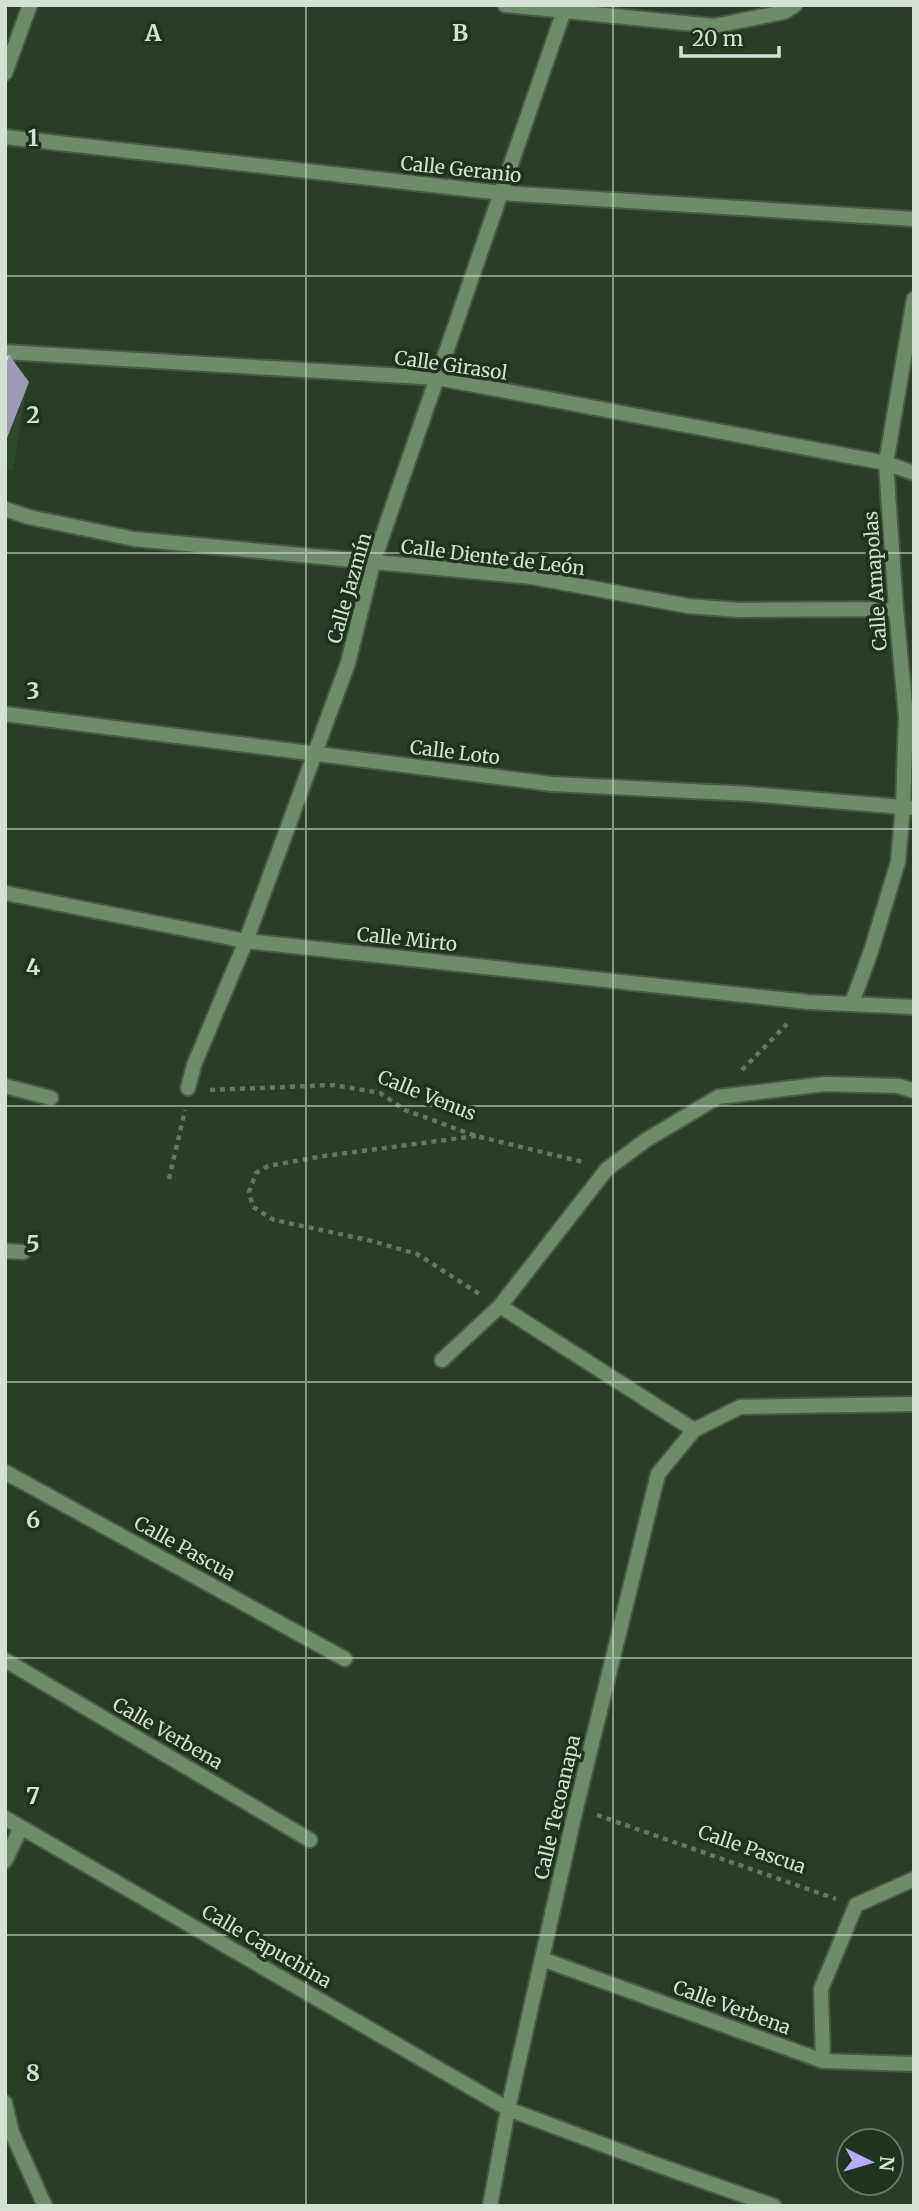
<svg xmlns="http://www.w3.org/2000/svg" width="919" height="2211" font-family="Merriweather,serif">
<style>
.built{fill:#2f482d}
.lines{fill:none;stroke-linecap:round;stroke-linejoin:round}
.pedestrian-casing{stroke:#485a46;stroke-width:18}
.minor-casing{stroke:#485a46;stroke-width:18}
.tertiary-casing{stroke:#485a46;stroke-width:18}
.path{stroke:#657663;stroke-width:4.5;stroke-dasharray:5 5;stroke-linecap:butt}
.pedestrian{stroke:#6e8b6c;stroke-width:14}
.minor{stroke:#6e8b6c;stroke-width:14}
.tertiary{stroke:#6e8b6c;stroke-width:14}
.shaded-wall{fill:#9d9bb2}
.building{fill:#e0ddff;stroke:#9d9bb2;stroke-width:2}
.grid{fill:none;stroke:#d4e0d3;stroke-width:2;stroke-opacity:0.55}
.labels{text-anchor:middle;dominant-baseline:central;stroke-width:7;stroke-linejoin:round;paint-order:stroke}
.street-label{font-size:19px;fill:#d4e0d3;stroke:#1f331e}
.grid-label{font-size:23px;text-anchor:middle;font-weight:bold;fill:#d4e0d3;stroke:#1f331e;stroke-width:7;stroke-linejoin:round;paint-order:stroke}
</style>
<rect width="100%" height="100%" fill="#293d27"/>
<path class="built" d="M5,381L27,384L13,470L5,469Z"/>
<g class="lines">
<g class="pedestrian-casing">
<path id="pedestrian" d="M886,463L914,299"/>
</g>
<g class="minor-casing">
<path id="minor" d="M505,5L714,26L784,12L795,5
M5,73L30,5
M5,352L438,378L886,463L914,473
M5,509L29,517L134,539L532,577L688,606L739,610L896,609
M5,714L552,784L750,794L914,808
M5,893L246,941L808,1002L914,1007
M852,1003L871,951L898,862L903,807L906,716L896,609L886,463
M5,1086L51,1098
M188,1088L194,1065L246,941L348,663L373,563L566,5
M5,1251L23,1252
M500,1306L694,1430
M442,1360L500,1306L607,1169L646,1140L718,1097L825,1084L899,1086L914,1091
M5,1472L345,1659
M5,1660L310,1840
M5,1818L508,2109L652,2163L774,2206
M5,1861L21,1828
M542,1959L823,2061L914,2064
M823,2061L821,1989L856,1905L914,1879
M5,2103L12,2133L45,2206
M490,2206L508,2109L576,1808L658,1474L694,1430L740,1407L914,1404"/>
</g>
<g class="tertiary-casing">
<path id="tertiary" d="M5,137L502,193L914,219"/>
</g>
<path class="path" d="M742,1070L787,1024
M210,1090L334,1085L380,1093L405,1110L476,1136L583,1162
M476,1136L324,1156L268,1166L256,1173L249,1192L253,1207L274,1220L368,1240L417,1254L481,1295
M169,1179L185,1110
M597,1815L836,1899"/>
<use href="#pedestrian" class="pedestrian"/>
<use href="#minor" class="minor"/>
<use href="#tertiary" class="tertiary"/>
</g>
<path class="shaded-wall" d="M10,356L29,382L5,443V369Z"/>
<path class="building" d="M5,355L10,356L5,369Z"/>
<path class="grid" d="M306,5V2206M613,5V2206M5,276H914M5,553H914M5,829H914M5,1106H914M5,1382H914M5,1658H914M5,1935H914"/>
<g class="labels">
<g class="street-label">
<text transform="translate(461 169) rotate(6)">Calle Geranio</text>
<text transform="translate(451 365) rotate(8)">Calle Girasol</text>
<text transform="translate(493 557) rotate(7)">Calle Diente de León</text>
<text transform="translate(875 581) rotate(-94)">Calle Amapolas</text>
<text transform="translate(349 588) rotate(-74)">Calle Jazmín</text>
<text transform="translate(455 752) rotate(7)">Calle Loto</text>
<text transform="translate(407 939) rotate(6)">Calle Mirto</text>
<text transform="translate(427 1095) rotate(22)">Calle Venus</text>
<text transform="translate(185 1548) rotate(29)">Calle Pascua</text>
<text transform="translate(168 1733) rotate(30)">Calle Verbena</text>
<text transform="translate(557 1807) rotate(-77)">Calle Tecoanapa</text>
<text transform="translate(752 1849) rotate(19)">Calle Pascua</text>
<text transform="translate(267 1946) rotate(30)">Calle Capuchina</text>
<text transform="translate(732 2007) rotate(20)">Calle Verbena</text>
</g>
</g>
<g class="grid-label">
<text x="153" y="41">A</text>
<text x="460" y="41">B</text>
<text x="33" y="146">1</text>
<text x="33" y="423">2</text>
<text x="33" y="699">3</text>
<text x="33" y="975">4</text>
<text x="33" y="1252">5</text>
<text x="33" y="1528">6</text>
<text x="33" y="1804">7</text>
<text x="33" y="2081">8</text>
</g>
<rect width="919" height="2211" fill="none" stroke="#d4e0d3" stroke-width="14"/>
<g transform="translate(870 2162) rotate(95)"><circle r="33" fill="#1f331e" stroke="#677866" stroke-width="2"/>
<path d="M0-5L12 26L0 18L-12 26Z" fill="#b6acf8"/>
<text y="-10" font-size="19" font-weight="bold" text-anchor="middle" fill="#d4e0d3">N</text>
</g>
<path d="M681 46v10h98v-10" fill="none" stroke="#d4e0d3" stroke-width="3.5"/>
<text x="692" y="46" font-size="21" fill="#d4e0d3" stroke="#1f331e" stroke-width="5" paint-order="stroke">20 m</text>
</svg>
